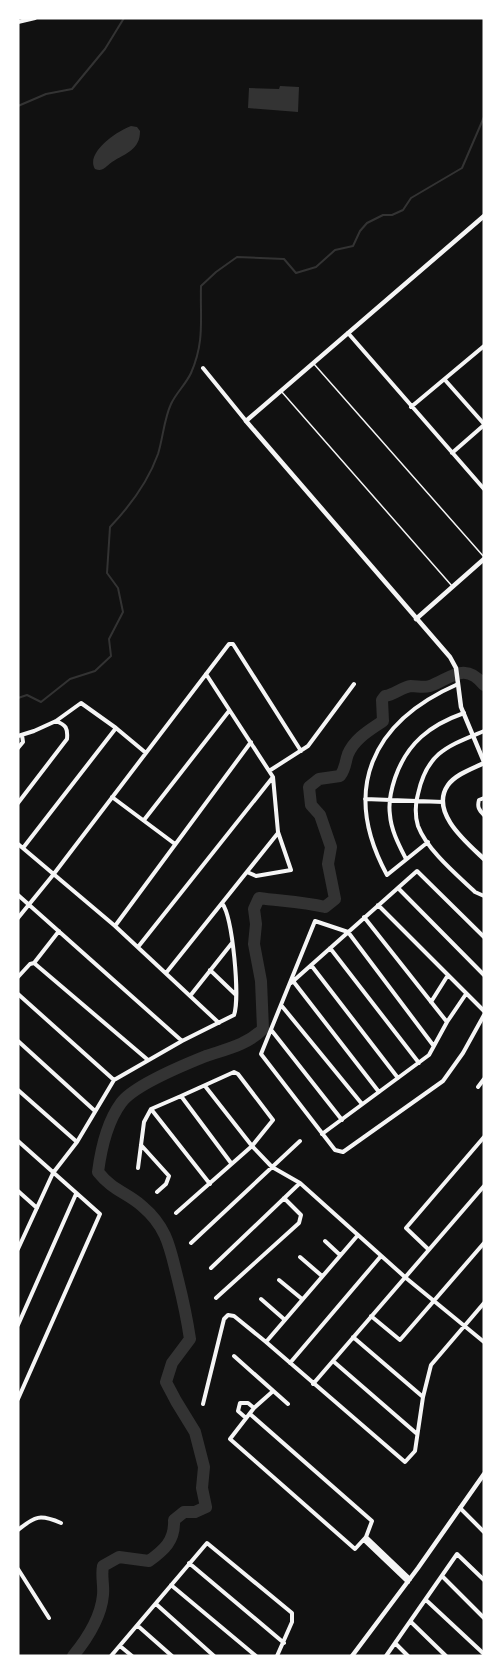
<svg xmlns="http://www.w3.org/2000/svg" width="502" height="1674" font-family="'PT Sans',sans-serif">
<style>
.water{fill:#333}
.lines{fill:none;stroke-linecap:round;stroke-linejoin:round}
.stream{stroke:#333;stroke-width:2}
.river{stroke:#333;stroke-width:12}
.service{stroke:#f5f5f5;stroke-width:1.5}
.minor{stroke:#f5f5f5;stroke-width:4}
.tertiary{stroke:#f5f5f5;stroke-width:4.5}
.secondary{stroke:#f5f5f5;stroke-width:4.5}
</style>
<rect width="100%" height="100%" fill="#111"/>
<path class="water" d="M280,86L299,87L298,112L248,108L249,88L279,89Z
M131,126L137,127L140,131C140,150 126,153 112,162C105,167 103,172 95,169C85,153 117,131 131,126Z"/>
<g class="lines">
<path class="stream" d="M18,106L46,94L72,89L105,49L124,18
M18,698L27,695L41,702L70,679L95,671L111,656L109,639L123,612L118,588L107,573L110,527C131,505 148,482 158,454C163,438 164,419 171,404C176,393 186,384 191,373C205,341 200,319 201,286L216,272L237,257L284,259L296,273L316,267L335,250L353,246L360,231L367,223L383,215H392L403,210L411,198L462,168L484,117"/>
<path class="river" d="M73,1656C87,1639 101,1617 103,1595C104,1585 101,1576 103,1566L119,1557L149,1561C164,1550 175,1541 174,1520L184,1512H195L206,1507L202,1488L204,1467L195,1432L176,1401L166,1382L172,1363L190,1339C187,1319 183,1300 178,1280C170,1249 168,1228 142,1206C126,1192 113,1191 98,1172C101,1149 107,1122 121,1103C133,1086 186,1064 206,1056C227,1049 247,1045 263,1029L261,981L254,944L256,924L254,909L259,898C281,901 303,902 325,907L335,899L328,864L331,847L320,815L311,805L309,787L319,779L340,776C346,768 345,762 348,754C355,738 370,730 383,721L382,700L385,696C394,695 402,687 411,686C418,686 423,688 430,686C451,678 465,661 484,685"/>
<path class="service" d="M314,364L484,557
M281,391L452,586"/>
<path class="minor" d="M18,22L35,18
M348,333L484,489
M203,368L246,421
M445,380L484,424
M411,407L484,346
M452,453L484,425
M206,674L273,777L278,832L291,870L256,876L247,872
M484,731C448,746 427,752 418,794C415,803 415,817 418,826C427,850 457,875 475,892L484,896
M18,736L34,731L56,721L81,703L116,728L146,753
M18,748L23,742L22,735
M269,771L308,746L354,684
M112,797L175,844
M484,798L479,800C477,807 479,810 484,815
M365,799L443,802
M18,803L67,739C68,728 66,725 56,721
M144,820L229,711
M428,842L387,875C341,790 371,722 458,684
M18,844L115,926L219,1023
M23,848L116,728
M406,859C399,845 391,830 390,815C388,802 391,790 395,778C407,743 430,725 464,713
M398,888L484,975
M18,895L182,1041
M378,905L484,1011
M364,917L447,1022
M18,918L53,875L229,644H233L301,751
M115,926L251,742
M138,947L273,777
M330,948L419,1063
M34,963L148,1060
M311,965L398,1078
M210,970L235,994
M166,973L278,833
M18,977L30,964L34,963L59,931
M293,981L379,1092
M291,983L417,871L484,937
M18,994L114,1080
M190,996L232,943
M431,1002L448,975
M281,1005L362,1104
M272,1031L342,1120
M18,1041L95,1111
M433,1045L348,932L315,921L261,1054L335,1150L343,1152L443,1081L463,1053L484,1015
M205,1086L252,1146L272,1167L300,1183L406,1278L484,1342
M478,1087L484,1079
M18,1090L77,1142
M151,1109L210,1184
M322,1134L429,1055L447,1022L466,994
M18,1141L100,1214L18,1399
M141,1145L169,1176L166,1184L157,1192
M138,1168L144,1122L151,1109L181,1096
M18,1191L37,1208
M176,1213L252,1146L273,1120L238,1074L234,1072L181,1096L231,1163
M325,1241L340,1255
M191,1243L300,1141
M18,1249L53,1173L77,1142L114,1080L182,1041L234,1015C240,998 233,918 222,903
M428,1249L406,1228L484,1137
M300,1257L322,1276
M211,1268L300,1183
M279,1280L302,1299
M216,1298L299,1223L301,1215L284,1198
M261,1299L285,1320
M371,1316L400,1340L484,1243
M18,1325L76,1194
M353,1337L423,1397
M266,1342L358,1235
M234,1356L288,1404
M333,1361L416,1433
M290,1363L381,1256
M313,1384L484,1186
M203,1404L224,1319L228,1315L234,1316L266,1342L405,1462L415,1451L423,1397L431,1365L484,1303
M250,1414L372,1521L366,1537L355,1549L230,1439L254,1408L272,1392
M246,1418L238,1411L240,1403H248L254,1408
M460,1508L484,1532
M18,1530C35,1516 40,1514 61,1523
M366,1537L410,1579
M364,1540L408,1582
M189,1563L284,1643
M18,1569L49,1618
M443,1577L484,1618
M171,1585L256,1656
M426,1600L484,1654
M156,1604L214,1656
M411,1622L446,1656
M138,1626L172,1656
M395,1643L408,1656
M120,1646L132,1656
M111,1656L207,1543L292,1613V1622L277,1656
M386,1656L457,1554L484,1580"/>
<path class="tertiary" d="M484,216L246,421L450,657L456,668L461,707L484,762
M416,619L484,559
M484,763C472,769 456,774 448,785C429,812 467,843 484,859"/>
<path class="secondary" d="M352,1656L418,1568L484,1474"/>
</g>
<rect width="502" height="1674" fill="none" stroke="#ffffff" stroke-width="39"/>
</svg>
